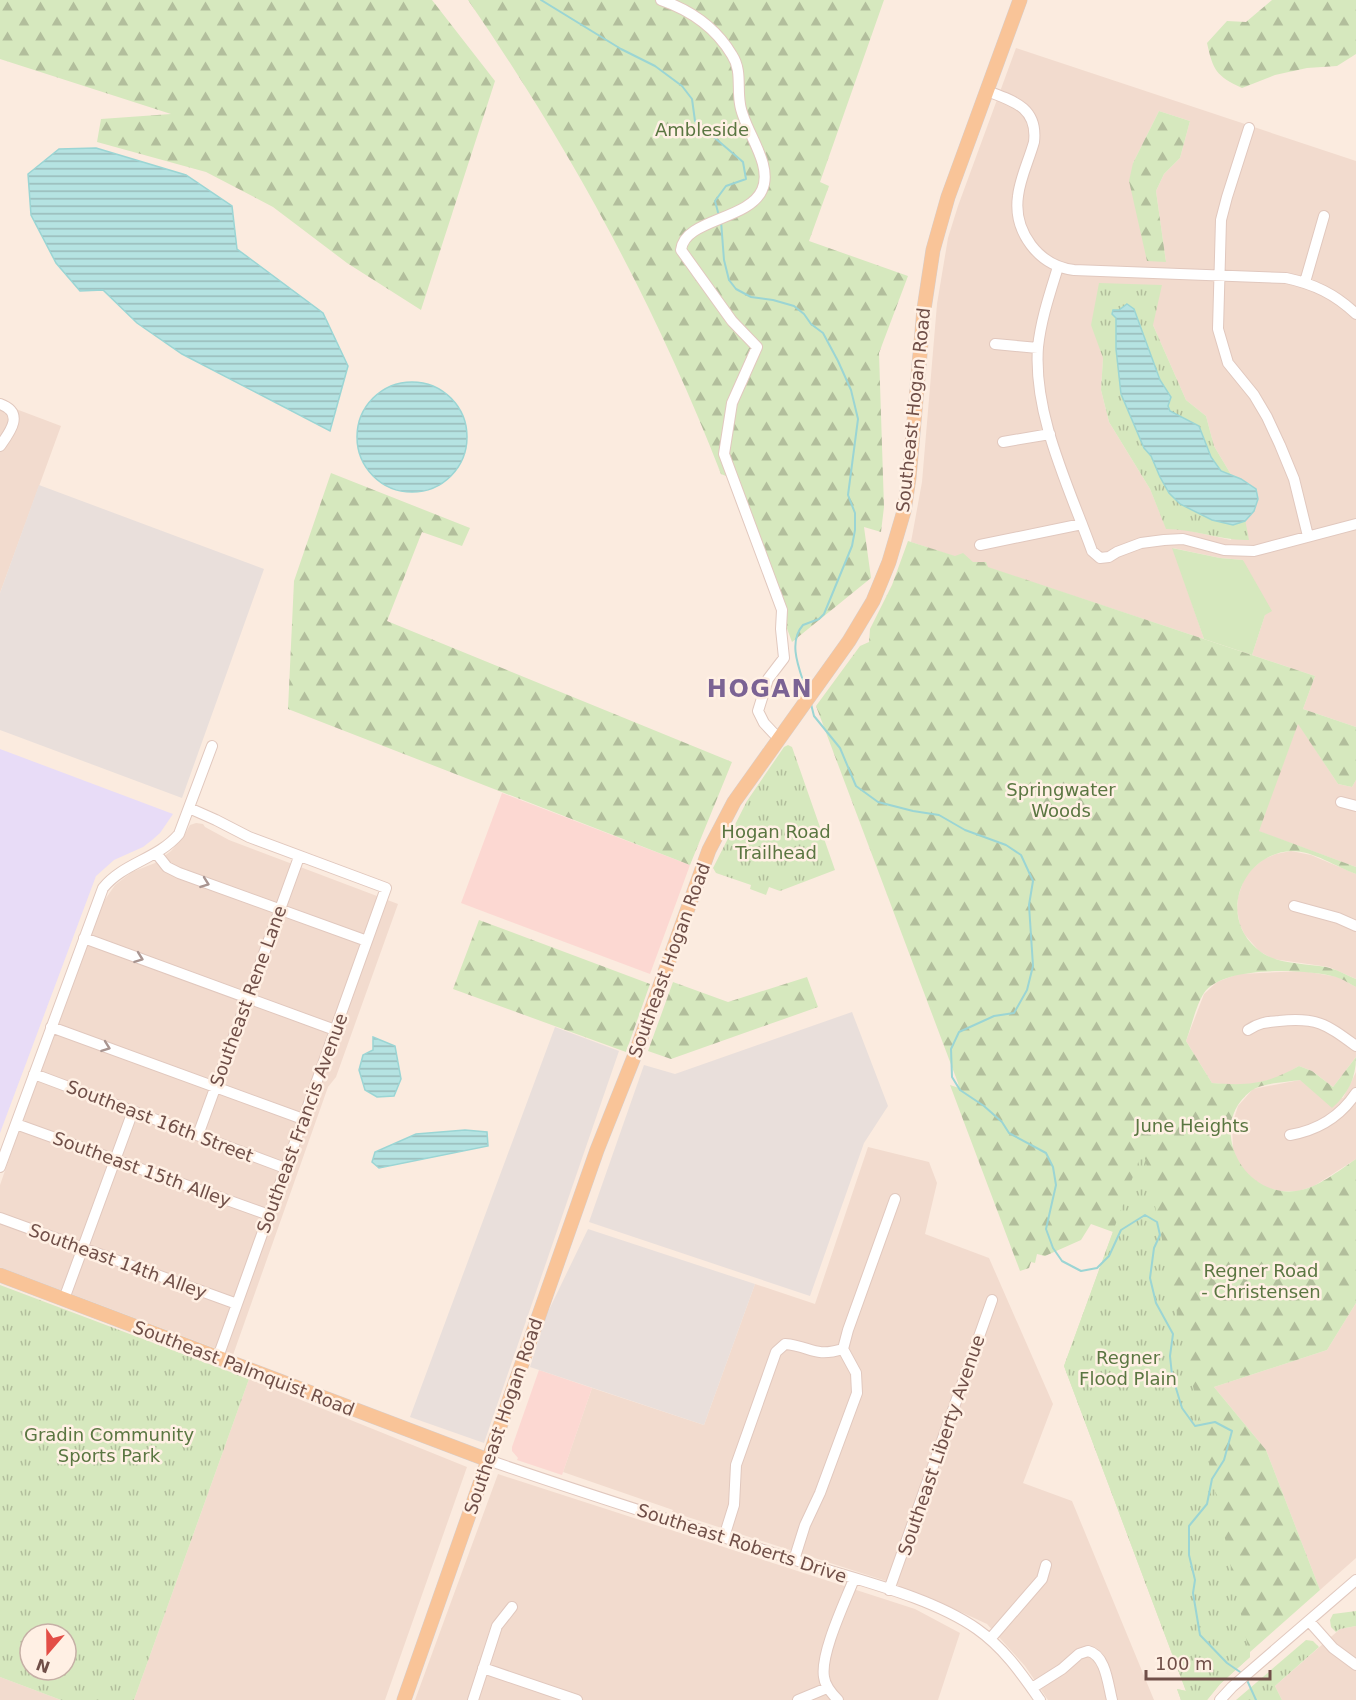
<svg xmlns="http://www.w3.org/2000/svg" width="1356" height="1700" font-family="'DejaVu Sans',sans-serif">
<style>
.residential{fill:#f2dbce;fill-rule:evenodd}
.commercial{fill:#fcd8d2}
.industrial{fill:#e9dfdb}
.education{fill:#e8dcf7}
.grass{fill:#d6e8be}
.forest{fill:url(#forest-firs)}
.park{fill:url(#park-tufts);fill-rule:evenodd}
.water{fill:url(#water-rules);stroke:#9bd5d4;stroke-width:1.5}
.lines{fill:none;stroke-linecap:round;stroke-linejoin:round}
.stream{stroke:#9bd5d4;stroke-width:2}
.minor-casing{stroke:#e1c8be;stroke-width:12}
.major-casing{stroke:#d7cecc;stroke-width:15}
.minor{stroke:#fff;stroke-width:10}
.major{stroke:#f9c498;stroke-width:14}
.oneway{stroke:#a99591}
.labels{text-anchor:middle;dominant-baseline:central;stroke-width:5;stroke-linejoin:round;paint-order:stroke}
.park-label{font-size:18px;fill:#5a7641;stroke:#fff0e4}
.street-label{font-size:18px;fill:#704f48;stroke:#fff0e4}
.district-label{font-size:24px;font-weight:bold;letter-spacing:1.5px;fill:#7b6394;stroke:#fff0e4}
</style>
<defs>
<pattern id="forest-firs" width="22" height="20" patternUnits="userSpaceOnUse" patternTransform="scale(1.5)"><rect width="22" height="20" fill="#d6e8be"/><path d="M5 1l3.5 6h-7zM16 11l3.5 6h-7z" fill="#b2be9c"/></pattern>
<pattern id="park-tufts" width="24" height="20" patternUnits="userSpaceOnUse" patternTransform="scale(1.5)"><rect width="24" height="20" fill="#d6e8be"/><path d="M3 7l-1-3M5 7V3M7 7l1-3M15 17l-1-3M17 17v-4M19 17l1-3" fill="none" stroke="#b2be9c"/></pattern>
<pattern id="water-rules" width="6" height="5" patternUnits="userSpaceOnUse" patternTransform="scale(1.5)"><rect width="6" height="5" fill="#b5e3e2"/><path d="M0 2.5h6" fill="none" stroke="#98bab9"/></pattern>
</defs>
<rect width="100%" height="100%" fill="#fbebdf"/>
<path class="residential" d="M1016,48L1356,161V727L1303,709L1315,676L1252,655L1265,615L1243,560L1220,558L1173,548L1204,639L911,542L922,482L937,304L948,238L958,206ZM1159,111L1190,121L1180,158L1164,174L1156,191L1166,262L1133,163ZM1153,325L1186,400L1206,416L1214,446L1239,488L1231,540L1186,530L1166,528L1150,489L1109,422L1101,390L1103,358Z
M0,403L61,426L0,593Z
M1298,723L1338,784L1352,787L1356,780V867L1258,831Z
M196,823L203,824L205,827L229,840L398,904L336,1077L328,1087L233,1355L0,1267V1185L34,1087L104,901L115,885L132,872L155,863L171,851L184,836L190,825Z
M1291,851L1311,855L1356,874V979L1329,967L1273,959L1259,951L1245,935L1240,925L1237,910L1238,897L1244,879L1252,869L1264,859L1276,854Z
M1303,971L1338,977L1356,987V1057L1333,1087L1312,1071L1299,1066L1278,1078L1243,1086L1212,1083L1186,1041L1204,994L1217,982L1238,974Z
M1356,1072V1159L1314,1186L1299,1191H1281L1267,1188L1257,1182L1246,1173L1238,1162L1233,1149L1232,1125L1238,1106L1253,1089L1300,1080L1343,1098Z
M868,1147L929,1162L937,1183L925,1234L989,1258L1053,1404L1023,1483L1072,1501L1154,1700H1048L1025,1666L987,1624L961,1612L886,1581L672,1512L673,1510L563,1472L592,1388L704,1425L755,1284L815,1304Z
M1356,1303V1558L1320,1590L1266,1450L1214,1387L1327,1350Z
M249,1379L467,1467L385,1700H134Z
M498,1474L915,1609L960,1633L938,1700H415Z
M1356,1626V1700H1282L1275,1686L1340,1629Z
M0,1677L61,1700H0Z"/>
<path class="commercial" d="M502,793L690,865L650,974L461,903Z
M539,1370L592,1388L562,1475L517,1460L518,1458L512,1451V1447Z"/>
<path class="industrial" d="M39,485L264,569L182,798L0,730V593Z
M852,1012L888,1106L864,1143L810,1296L589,1222L644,1065L675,1074Z
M555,1027L619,1051L484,1443L410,1417Z
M588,1229L755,1284L704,1425L530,1367L546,1316Z"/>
<path class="education" d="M0,749L173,814L160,833L152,840L143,847L114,860L96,876L0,1133Z"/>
<path class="grass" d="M1172,548L1220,558L1243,560L1272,611L1265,615L1252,655L1204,639Z"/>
<path class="forest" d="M0,0H432L495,81L421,310L347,263L273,207L206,172L97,142L101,119L171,114L0,59Z
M468,0H884L820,182L829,186L809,241L908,276L879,353L884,507L881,532L864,527L871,578L792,642L731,478L721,474C656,306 570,148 468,0Z
M1272,0H1356V54L1337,66L1307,68L1275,75L1242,88C1216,76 1213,70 1207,43L1227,21L1246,22Z
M1159,111L1190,121L1180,158L1164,174L1156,191L1166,262L1147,261L1129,181L1133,163Z
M331,473L470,528L462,546L422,532L387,621L732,762L690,865L288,709L294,581Z
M908,541L955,556L963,553L973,562H986L988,567L1315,676L1303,709L1356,727V780L1352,787L1338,784L1298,724L1259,831L1356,867V874C1336,867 1314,851 1292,851C1242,853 1218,915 1256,948C1274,965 1303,963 1326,967C1336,969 1346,975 1356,979V987C1350,984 1343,979 1336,977C1306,969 1223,965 1204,993C1196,1005 1191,1028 1186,1041L1212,1083C1249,1086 1267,1084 1299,1066L1312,1071L1333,1087L1356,1057C1356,1078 1348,1094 1332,1108L1300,1080C1287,1082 1261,1083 1251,1091C1206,1125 1242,1198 1296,1191C1318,1188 1338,1171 1356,1159V1303L1327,1350L1214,1387L1266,1450L1320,1590L1250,1652V1657L1220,1684L1207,1700H1181L1177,1689L1186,1691L1064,1366L1113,1232L1091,1224L1081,1240L1045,1256L1037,1254L1035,1263L1031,1262L1029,1268L1020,1271L950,1085L959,1088L958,1083L816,706L860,646L869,642L870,629L892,585Z
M479,920L650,984L626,1052L453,989Z
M807,977L818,1007L671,1059L648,1051L673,982L728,1002Z"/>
<path class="park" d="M1099,283L1162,285L1153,325L1186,400L1206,416L1214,446L1239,488L1249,540C1221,541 1195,529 1166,529L1150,489L1109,422L1101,390L1103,358L1091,325Z
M788,745L792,747L835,870L780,891L769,887L766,895L750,889L751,885L716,873L713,868L747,801L784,747Z
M1143,1149L1250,1657L1220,1684L1207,1700H1181L1177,1689L1186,1691L1064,1366Z
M0,1285L249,1379L134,1700H61L0,1677ZM30,1634H66V1670H30Z
M1356,1611V1626L1340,1629L1336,1632L1331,1627L1330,1620L1333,1614Z
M1306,1640L1313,1641L1319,1647L1275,1686L1282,1700H1236Z"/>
<path class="water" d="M96,148L186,175L232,206L237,249L323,313L348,366L330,431L182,354L137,323L103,290L80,291L56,263L31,215L28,174L59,149Z
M1127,304L1134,309L1160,380L1171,397L1168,406L1170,411L1199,426L1211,457L1221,471L1241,479L1256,489L1258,499L1254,511L1245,521L1233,525L1212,520L1180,504L1169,493L1160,477L1151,456L1144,448L1121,394L1116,349V318L1112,314L1113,310H1119Z
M357 437a55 55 0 1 1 110 0a55 55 0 1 1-110 0Z
M373,1037L395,1046L401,1079L394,1096L377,1097L365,1090L359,1070L363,1055L373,1050Z
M465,1130L487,1132L488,1146L379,1168L372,1162L375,1152L416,1134Z"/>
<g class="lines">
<path class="stream" d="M541,0L621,49L655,66L682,86L692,99L695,121L743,162L746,179L726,186L715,201L719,216
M721,221L724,260L729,280L736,289L751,297L773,300L794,306L804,314L811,324L823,333L838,361L851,390L858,419L848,495L855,513V530L852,546L824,614L819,619L803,625C787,643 800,670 806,690
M811,704L814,716L840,748L856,786L878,802L913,811L939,815L965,830L1006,845L1021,855L1033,881L1029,905L1033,966L1027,990L1014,1013L994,1016L959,1032L951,1049L952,1077L960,1090L984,1106L1002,1122L1009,1133L1046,1153L1053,1167L1056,1185L1046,1229L1053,1248L1062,1261L1081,1271L1097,1268L1109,1256L1121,1230L1145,1215L1157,1222L1160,1235L1154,1248L1150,1278L1156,1303L1173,1334L1170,1356L1172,1375L1182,1408L1195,1426L1215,1422L1232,1431L1224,1460L1212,1479L1207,1504L1189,1526V1555L1195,1580L1193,1593L1200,1635L1227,1663L1243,1674
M1246,1678L1256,1700"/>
<g class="minor-casing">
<path id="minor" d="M661,0C690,10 716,28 732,55C742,70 737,87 740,104C743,129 774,164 762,190C749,220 684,219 681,250L732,321L757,347L732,403L724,454L782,610L781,629L784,658L768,679L758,711L764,723L779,739
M987,91C1014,101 1038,108 1034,142C1029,160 1020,178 1018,196C1013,232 1039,266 1074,270L1286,278C1314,284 1335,294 1356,314
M1249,128L1227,197L1221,220L1218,329L1228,363L1254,395L1267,417L1280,445L1294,479L1308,536
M1058,267C1050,293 1041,319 1038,347C1033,415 1069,487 1092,551L1100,558L1109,557L1117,552L1141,543L1164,540L1183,539L1224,550L1254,551L1356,524
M1305,282L1324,216
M995,344L1038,348
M0,404C25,413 10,432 0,446
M1003,442L1050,434
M980,545L1082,524
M1341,802L1356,806
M189,808L216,820L249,837L386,888L218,1357
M156,853L167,867L179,873L367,941
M1294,906L1338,918L1356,926
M84,938L335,1030
M51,1027L303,1119
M1248,1030C1258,1023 1266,1022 1279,1021C1317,1017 1326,1024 1356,1046
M34,1074L285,1168
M16,1124L269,1215
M198,1135L299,857
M1290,1135C1319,1130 1340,1117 1356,1093
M0,1167L103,888C123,863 158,859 179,834L212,746
M0,1218L237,1304
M64,1299L133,1111
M488,1460C594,1497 701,1530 808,1564C861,1581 931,1597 977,1629C1004,1648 1021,1673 1040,1700
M724,1537L734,1505L736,1465L776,1352L785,1344C811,1346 813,1358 843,1349
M794,1560L805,1525L820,1493L857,1393L856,1373L843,1349L848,1330L895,1199
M889,1590L992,1300
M1309,1621L1333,1648L1356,1665
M990,1639L1042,1579L1046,1565
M483,1668L577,1700
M1032,1688L1062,1669L1079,1654L1088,1651C1106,1655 1108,1685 1112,1700
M473,1700L497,1626L512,1607
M798,1700L827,1688
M838,1700C831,1693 825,1686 824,1677C820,1654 845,1602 854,1579
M1220,1700L1232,1687L1356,1580"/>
</g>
<g class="major-casing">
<path id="major" d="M0,1275L488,1460
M404,1700L597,1150L636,1052L709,850L734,802L849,641L873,601L889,562L904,511L909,478L924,309L933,250L948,197L1020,0"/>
</g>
<use href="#minor" class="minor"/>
<use href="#major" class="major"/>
</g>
<defs><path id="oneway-chevron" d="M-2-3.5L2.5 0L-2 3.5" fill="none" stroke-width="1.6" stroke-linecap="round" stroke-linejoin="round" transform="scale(1.5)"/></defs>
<g class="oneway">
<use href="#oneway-chevron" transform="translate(205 883) rotate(20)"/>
<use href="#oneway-chevron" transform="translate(139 958) rotate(20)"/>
<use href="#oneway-chevron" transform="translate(106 1047) rotate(20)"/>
</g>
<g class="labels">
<g class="park-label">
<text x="702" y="129">Ambleside</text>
<text x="1061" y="789">Springwater<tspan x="1061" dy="21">Woods</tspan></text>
<text x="776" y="831">Hogan Road<tspan x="776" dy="21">Trailhead</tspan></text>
<text x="1192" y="1125">June Heights</text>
<text x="1261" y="1270">Regner Road<tspan x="1261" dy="21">- Christensen</tspan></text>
<text x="1128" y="1357">Regner<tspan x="1128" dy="21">Flood Plain</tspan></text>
<text x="109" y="1434">Gradin Community<tspan x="109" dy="21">Sports Park</tspan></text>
</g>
<g class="street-label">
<text transform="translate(913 410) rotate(-84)">Southeast Hogan Road</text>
<text transform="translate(669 960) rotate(-70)">Southeast Hogan Road</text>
<text transform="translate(248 996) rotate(-70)">Southeast Rene Lane</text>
<text transform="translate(160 1121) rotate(21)">Southeast 16th Street</text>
<text transform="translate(302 1123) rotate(-70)">Southeast Francis Avenue</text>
<text transform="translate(142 1169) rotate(20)">Southeast 15th Alley</text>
<text transform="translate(118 1261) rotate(20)">Southeast 14th Alley</text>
<text transform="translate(244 1368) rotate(21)">Southeast Palmquist Road</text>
<text transform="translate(503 1416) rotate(-71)">Southeast Hogan Road</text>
<text transform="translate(941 1445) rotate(-71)">Southeast Liberty Avenue</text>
<text transform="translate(742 1543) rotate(18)">Southeast Roberts Drive</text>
</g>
<g class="district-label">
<text x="760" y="689">HOGAN</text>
</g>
</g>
<g transform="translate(48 1652) rotate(200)"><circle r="28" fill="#fff0e4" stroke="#c6b0a6" stroke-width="1.5"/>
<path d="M0-4.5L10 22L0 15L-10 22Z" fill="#e34e46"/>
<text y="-9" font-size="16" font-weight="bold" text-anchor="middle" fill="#704f48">N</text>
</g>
<path d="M1146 1670v9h124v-9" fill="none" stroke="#704f48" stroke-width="3"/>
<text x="1155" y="1670" font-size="18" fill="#704f48" stroke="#fff0e4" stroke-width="4.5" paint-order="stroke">100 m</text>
</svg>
